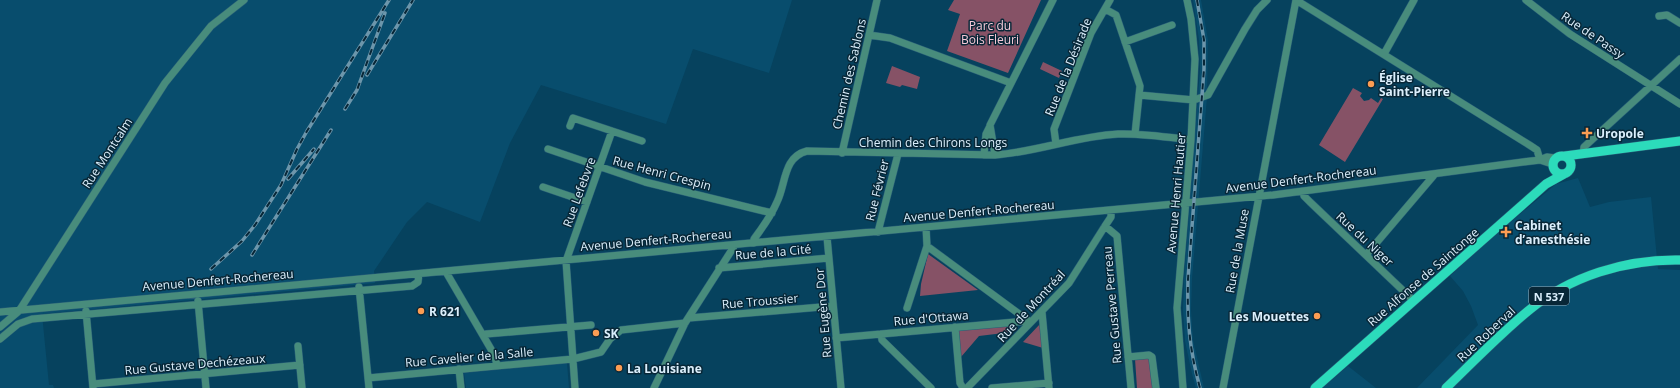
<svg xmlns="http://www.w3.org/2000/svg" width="1680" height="388" font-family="'Open Sans',sans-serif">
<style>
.built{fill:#084d6d}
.green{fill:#865266}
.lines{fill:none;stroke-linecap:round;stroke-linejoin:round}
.minor-casing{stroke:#285e77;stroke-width:8}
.major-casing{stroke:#285e77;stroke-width:10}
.minor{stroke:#488c7c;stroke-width:7}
.major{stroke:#2cdbbb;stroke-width:9}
.rail-casing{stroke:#6d96ab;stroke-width:3.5}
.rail{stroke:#082737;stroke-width:2;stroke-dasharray:6;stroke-linecap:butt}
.poi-dot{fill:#fc9d53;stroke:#082737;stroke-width:1.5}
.labels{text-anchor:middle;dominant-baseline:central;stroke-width:3;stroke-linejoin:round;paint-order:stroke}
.shield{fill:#082737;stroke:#9cb3c1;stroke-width:1}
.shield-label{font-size:11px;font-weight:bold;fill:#dbeffc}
.park-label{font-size:12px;fill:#f7cad9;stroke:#082737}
.street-label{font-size:12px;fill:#dbeffc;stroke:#082737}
.poi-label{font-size:12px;font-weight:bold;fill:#dbeffc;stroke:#082737;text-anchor:start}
</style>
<rect width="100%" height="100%" fill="#06425e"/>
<path class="built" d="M0,0H792L769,73L693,49L666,124L541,85L510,143L480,222L427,202L407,222L374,271L375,283L42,314L49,385H53L54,388H0Z
M1193,0H1201L1208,40L1207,97L1192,279L1191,310L1193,340L1204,388H1196L1192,374L1185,341L1183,310L1184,278L1200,69L1199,40Z
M1578,178L1590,207L1609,202L1651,197L1658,269L1680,270V388H1417L1478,325L1471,306L1463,291L1450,276L1484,244L1556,184Z
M567,363L569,388H466L464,373Z
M1348,366L1376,388H1322Z"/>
<path class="green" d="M954,0H1041L1008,73L947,51L960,14L948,10Z
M1043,62L1062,71L1059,78L1040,69Z
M892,66L920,77L917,89L902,85L900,87L886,83Z
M1353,88L1362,93L1360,96L1364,101L1369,100L1371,98L1378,103L1381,98L1383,99L1345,162L1319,145Z
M928,254L978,290L920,296L921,284Z
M1040,324L1043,348L1023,342Z
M1012,325V332L979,336L961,357L958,330Z
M1149,358L1154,388H1137L1135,359Z"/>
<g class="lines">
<g class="minor-casing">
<path id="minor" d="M1296,0L1531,146L1537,150L1540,160
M1526,0L1570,34L1680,104
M1105,9L1116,15L1140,86L1135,134
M1659,16L1667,15L1680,23
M869,35L890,38L1011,83
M1125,42L1172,25
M1384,54L1414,0
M1139,95L1194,100L1208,95L1245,29L1257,10L1267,0
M570,126L573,118L642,141
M1056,144L1054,129L1091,33L1110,0
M548,149L645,182L772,213
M842,153L877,0
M1583,154L1584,147L1680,59
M984,155L986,134L990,126
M995,155L990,125L1053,0
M1542,159L1547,157L1555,158
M543,187L587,202
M1303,192L1304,196L1310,202L1414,301
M1105,226L1117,236L1131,388
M878,232L898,154
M827,237L841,388
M754,243V239C763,227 771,216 777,202C786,184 783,157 807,151L995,155C1037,152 1077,136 1118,134C1142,133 1167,137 1191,140
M927,246L1030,322
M1366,255L1435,174
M719,268L829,258
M446,272L495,356L497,366
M359,287L369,388
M198,301L206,388
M907,308L927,246L926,227
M86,311L93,388
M0,312L1273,195L1523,162L1540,160L1552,164
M1042,312L1049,388
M689,318L833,306
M0,327L19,311L165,83L211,26L244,0
M955,327L960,383L963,388
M881,334L882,340L931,388
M483,335L486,334L591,325
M836,338L1028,321
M0,339L18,324L32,319L412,286L418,282L419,274
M298,346L302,388
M1128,357L1149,355L1152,357L1156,388
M459,369L461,388
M368,378L573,359L601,352L610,339L621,330L685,323
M93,384L300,365
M575,388L566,261L612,131
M654,388L685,323L735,245
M967,388L1069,283L1105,226L1111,217V210
M992,388L1049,383
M1183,388L1177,308L1191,140L1195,59L1191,19L1187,0
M1223,388L1296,0"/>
</g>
<g class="major-casing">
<path id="major" d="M1553 165a9 9 0 1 1 18 0a9 9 0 1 1-18 0Z
M1565,156L1680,141
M1315,388L1546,184L1564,174
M1446,388C1473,362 1499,335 1528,311C1570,276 1626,259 1680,260"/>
</g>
<use href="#minor" class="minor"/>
<use href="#major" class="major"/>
<g class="rail-casing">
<path id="rail" d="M1197,0L1204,40V69L1188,279C1187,319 1189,348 1200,388
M367,75L413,0
M345,109L357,90L385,13
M288,179L314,149
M252,255L331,130
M211,269L242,241L255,225L281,185L297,149L307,131L389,0"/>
</g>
<use href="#rail" class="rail"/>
</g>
<g class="poi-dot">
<circle cx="1371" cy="84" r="4"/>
<path d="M1585 127h4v4h4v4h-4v4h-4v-4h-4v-4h4z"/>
<path d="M1504 226h4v4h4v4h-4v4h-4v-4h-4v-4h4z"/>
<circle cx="421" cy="311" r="4"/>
<circle cx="1317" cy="316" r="4"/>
<circle cx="596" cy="333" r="4"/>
<circle cx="619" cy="368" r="4"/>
</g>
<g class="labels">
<rect class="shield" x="1529" y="287" width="40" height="18" rx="3"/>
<g class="shield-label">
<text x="1549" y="296">N 537</text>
</g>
<g class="park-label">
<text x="990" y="25">Parc du<tspan x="990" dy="14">Bois Fleuri</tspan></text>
</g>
<g class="street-label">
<text transform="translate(1593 35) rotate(34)">Rue de Passy</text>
<text transform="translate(1068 67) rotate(-68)">Rue de la Désirade</text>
<text transform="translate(849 74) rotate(-77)">Chemin des Sablons</text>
<text x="933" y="142">Chemin des Chirons Longs</text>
<text transform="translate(107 153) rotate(-57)">Rue Montcalm</text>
<text transform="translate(662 173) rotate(15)">Rue Henri Crespin</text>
<text transform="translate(1301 179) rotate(-7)">Avenue Denfert-Rochereau</text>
<text transform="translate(877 190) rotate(-76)">Rue Février</text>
<text transform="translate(579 192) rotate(-70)">Rue Lefebvre</text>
<text transform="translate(1176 193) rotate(-85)">Avenue Henri Hautier</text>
<text transform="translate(979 211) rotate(-5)">Avenue Denfert-Rochereau</text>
<text transform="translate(1365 239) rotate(43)">Rue du Niger</text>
<text transform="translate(656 240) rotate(-5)">Avenue Denfert-Rochereau</text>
<text transform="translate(1237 251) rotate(-80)">Rue de la Muse</text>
<text transform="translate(773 252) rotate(-5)">Rue de la Cité</text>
<text transform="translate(1423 277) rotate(-41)">Rue Alfonse de Saintonge</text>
<text transform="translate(218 280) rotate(-5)">Avenue Denfert-Rochereau</text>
<text transform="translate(760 301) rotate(-5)">Rue Troussier</text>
<text transform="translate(1112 305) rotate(-95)">Rue Gustave Perreau</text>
<text transform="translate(1031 306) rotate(-47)">Rue de Montréal</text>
<text transform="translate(823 313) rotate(-95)">Rue Eugène Dor</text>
<text transform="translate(931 318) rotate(-5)">Rue d'Ottawa</text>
<text transform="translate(1486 334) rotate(-43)">Rue Roberval</text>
<text transform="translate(469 357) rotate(-5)">Rue Cavelier de la Salle</text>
<text transform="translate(195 364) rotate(-5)">Rue Gustave Dechézeaux</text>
</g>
<g class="poi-label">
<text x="1379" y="77">Église<tspan x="1379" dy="14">Saint-Pierre</tspan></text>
<text x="1596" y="133">Uropole</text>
<text x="1515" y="225">Cabinet<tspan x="1515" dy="14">d’anesthésie</tspan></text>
<text x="429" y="311">R 621</text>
<text x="1309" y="316" text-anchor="end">Les Mouettes</text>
<text x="604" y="333">SK</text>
<text x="627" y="368">La Louisiane</text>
</g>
</g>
</svg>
